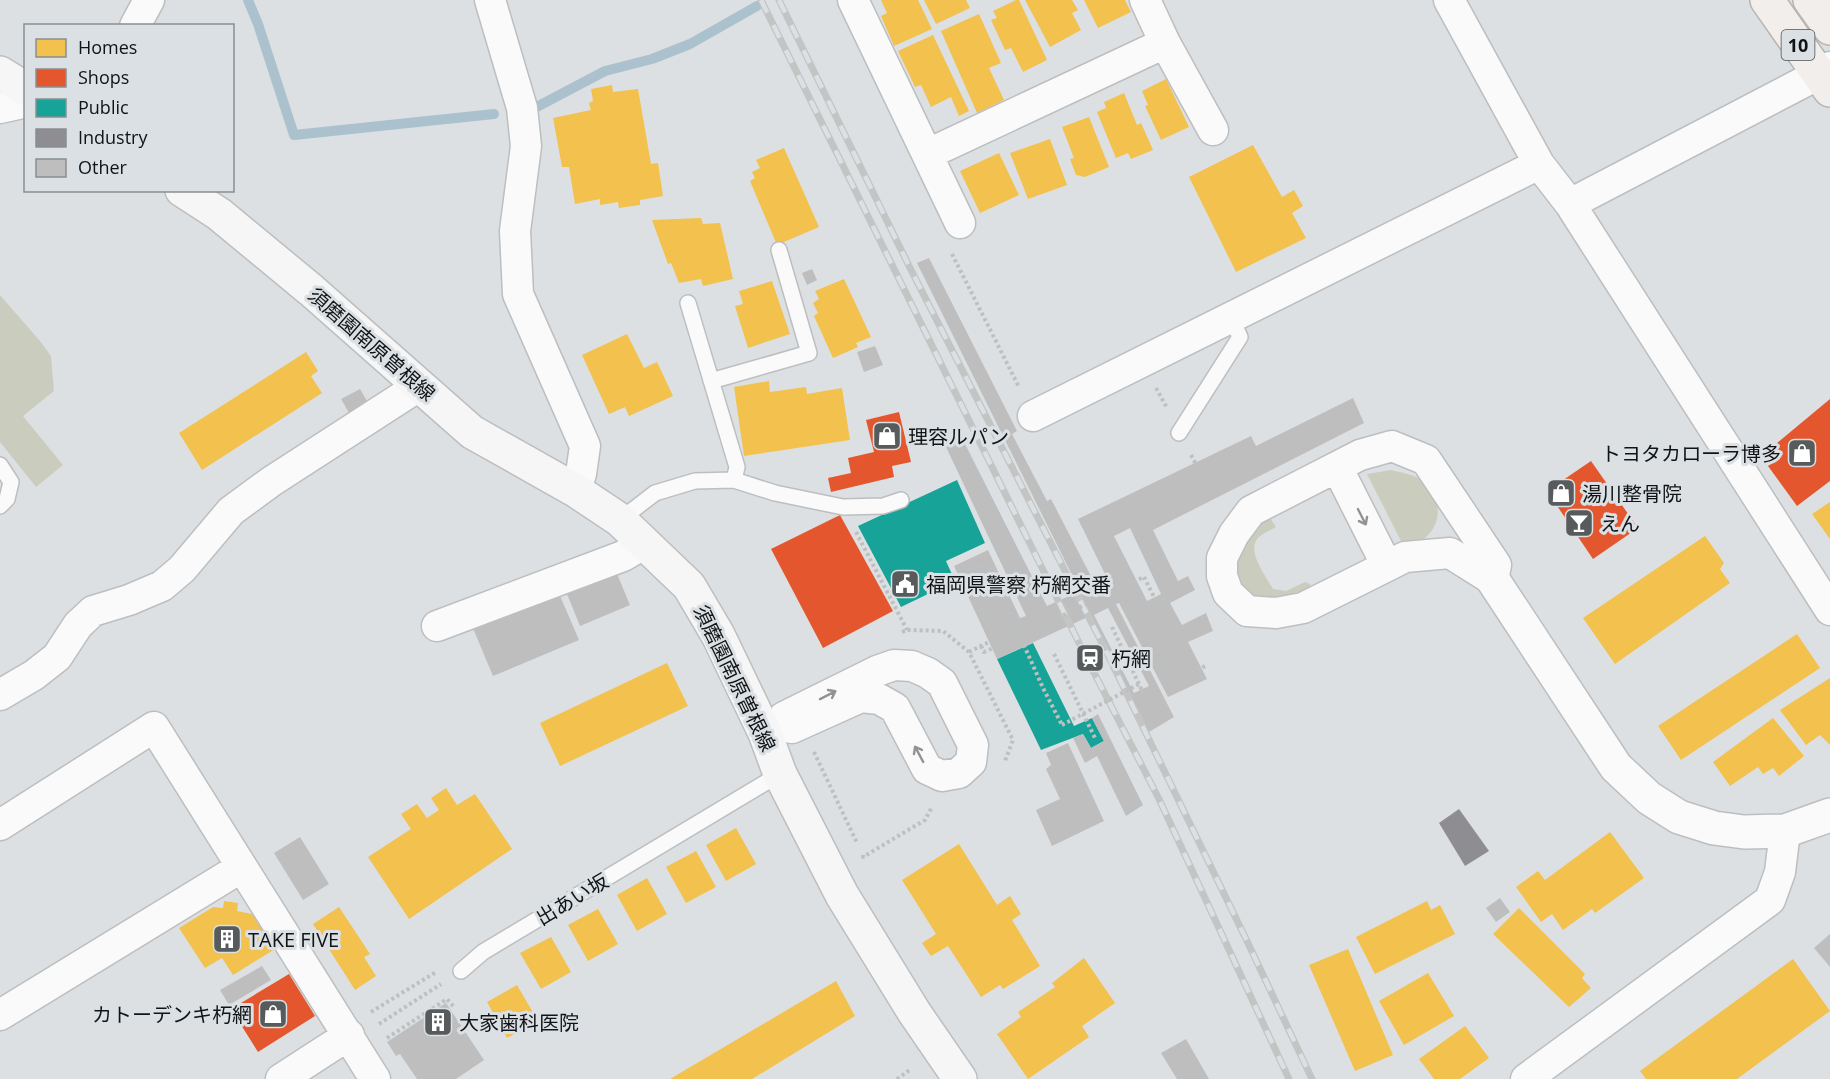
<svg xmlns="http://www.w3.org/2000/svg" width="1830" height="1079" font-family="'Open Sans','Noto Sans JP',sans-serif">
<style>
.green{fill:#cacdbe}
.homes{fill:#f2c14e}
.shops{fill:#e4572e}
.public{fill:#17a398}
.industry{fill:#8d8d92}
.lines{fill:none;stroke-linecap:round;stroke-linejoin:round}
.stream{stroke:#abc2ce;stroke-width:10}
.building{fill:#bebebf;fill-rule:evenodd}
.service-casing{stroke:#bcbebf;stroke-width:18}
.minor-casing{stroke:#bcbebf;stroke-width:33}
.tertiary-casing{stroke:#bcbebf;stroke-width:36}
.secondary-casing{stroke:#bcbebf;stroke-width:36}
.trunk-casing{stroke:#b8b4b2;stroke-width:36}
.path{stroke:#bec0c0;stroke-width:4;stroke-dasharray:3 3;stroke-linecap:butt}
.service{stroke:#fafafb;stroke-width:15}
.minor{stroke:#fafafb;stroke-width:30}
.tertiary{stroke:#fafafb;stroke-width:33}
.secondary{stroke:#f6f6f6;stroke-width:33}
.trunk{stroke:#f2eeec;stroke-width:33}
.rail-casing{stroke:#c3c4c4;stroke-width:7}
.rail{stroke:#dbe0e4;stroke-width:4.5;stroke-dasharray:14;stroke-linecap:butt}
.path-bridge{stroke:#bec0c0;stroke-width:4;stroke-dasharray:3 3;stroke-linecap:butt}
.oneway{stroke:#919293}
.labels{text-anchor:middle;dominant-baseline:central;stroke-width:6;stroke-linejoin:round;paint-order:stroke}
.shield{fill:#dbe0e4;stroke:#4e5052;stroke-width:1.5}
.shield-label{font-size:18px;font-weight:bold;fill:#111314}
.street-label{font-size:20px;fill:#111314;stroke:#dbe0e4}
.poi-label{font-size:20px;fill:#111314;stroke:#dbe0e4;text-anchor:start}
</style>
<rect width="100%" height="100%" fill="#dde0e2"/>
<path class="green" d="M0,295L40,341L51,356L54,391L23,416L63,465L36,487L0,442Z
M1391,470C1399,472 1410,474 1418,478C1438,490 1445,517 1429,534C1423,541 1413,545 1405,549L1367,474Z
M1269,516L1276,527C1271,530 1263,533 1259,537C1245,550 1266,576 1273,589L1286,591L1305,582L1310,584L1312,591L1292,599L1256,597L1243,590L1236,578L1235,560L1254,530Z"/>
<path class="homes" d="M881,0H918L932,29L894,46L881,16L887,13Z
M924,0H966L970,8L936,24Z
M1016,0H1019L1047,60L1023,72L1011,48L1005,50L991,20L997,18L993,11Z
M1025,0H1072L1078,10L1072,13L1081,30L1050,47Z
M1084,0H1125L1131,12L1098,28Z
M979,14L1001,63L989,68L1004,100L977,113L941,31Z
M933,35L969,111L959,116L951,97L931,107L921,85L915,87L898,51Z
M1166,79L1189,127L1161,140L1145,106L1148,105L1142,91Z
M612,85L613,92L638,89L651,164L658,163L663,196L640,200V205L619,208L618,202L600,205V199L575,204L569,167H562L553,118L591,110L589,103L593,101L591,89Z
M1124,93L1137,125L1141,123L1153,150L1131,159L1128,153L1116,158L1097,112L1106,108L1104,102Z
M1089,117L1109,167L1085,177L1076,175L1070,159L1074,158L1062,127Z
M1050,139L1067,185L1028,199L1010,153Z
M1253,145L1282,197L1294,190L1303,206L1292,213L1306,238L1236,272L1189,177Z
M784,148L819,227L777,245L750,181L755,178L752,172L760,168L756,160Z
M999,153L1019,195L980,213L960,171Z
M701,218L703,224L720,223L733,279L703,286L701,279L679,283L671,263L668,264L652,220Z
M844,279L871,337L856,343L858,347L833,358L814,316L818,313L813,303L819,299L815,291Z
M772,281L790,334L748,348L735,306L743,304L739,291Z
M627,334L644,368L657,362L673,396L629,416L625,407L609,414L582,355Z
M306,352L318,371L311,376L322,393L202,470L179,433Z
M769,381L770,392L806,387L807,394L842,388L850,440L744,456L734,387Z
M1830,502V539L1812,514Z
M1705,536L1724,563L1720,569L1730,583L1615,664L1583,618Z
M1797,634L1820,668L1681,760L1658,726Z
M667,663L688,706L560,766L540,723Z
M1830,678V745L1820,735L1806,745L1780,710Z
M1773,718L1804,756L1779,776L1773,768L1763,774L1758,767L1730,786L1713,762Z
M446,788L457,805L475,794L512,849L409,919L368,857L411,829L401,814L417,804L427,818L439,810L431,798Z
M736,828L756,864L726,881L706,845Z
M1610,832L1644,878L1595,913L1592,909L1563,930L1552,914L1541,922L1516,887L1538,871L1545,880Z
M959,844L997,905L1010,896L1021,914L1012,920L1040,966L1003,989L1000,985L981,997L948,946L931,956L922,943L936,934L902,880Z
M696,851L716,887L686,903L666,867Z
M647,878L667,914L637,931L617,895Z
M224,901L238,903L237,911L252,914L275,949L233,975L222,958L205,968L179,928L213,907L223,908Z
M1427,901L1431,910L1440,905L1455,934L1375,974L1356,937Z
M339,907L370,954L364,957L376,976L355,990L313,924Z
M1519,908L1585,974L1582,978L1591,988L1569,1007L1493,934Z
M598,909L618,944L588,961L568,925Z
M551,937L571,972L541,989L520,953Z
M1348,949L1393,1055L1355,1071L1309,965Z
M1084,958L1115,1003L1082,1026L1089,1037L1028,1079L997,1034L1021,1017L1018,1012L1055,987L1052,983Z
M1793,959L1830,1011L1737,1079H1646L1640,1071Z
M1428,973L1454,1016L1404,1045L1379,1001Z
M836,981L855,1016L752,1079H670Z
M517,985L538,1021L507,1038L487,1002Z
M1465,1026L1489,1058L1460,1079H1434L1419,1059Z"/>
<path class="shops" d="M1830,399V481L1797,506L1768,466L1778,458L1771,448Z
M899,412L911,462L892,466L894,477L831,492L828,478L851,473L848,458L874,452L866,420Z
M1591,461L1638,528L1593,559L1547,491Z
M840,515L893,611L823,648L771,549Z
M289,974L315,1016L258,1052L231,1009Z"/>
<path class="public" d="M957,480L985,543L946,561L955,581L901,607L858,526Z
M1033,643L1074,726L1092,718L1104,741L1091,748L1083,734L1041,750L997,659Z"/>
<path class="industry" d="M1459,809L1489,851L1465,866L1439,823Z"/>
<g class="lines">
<path class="stream" d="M248,0L258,24L294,135L494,114
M529,111L605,71L652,59L690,44L757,6"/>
</g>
<path class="building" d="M929,258L1017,431L1012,434L1047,501L1051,499L1095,584L1107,578L1078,519L1251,436L1256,446L1353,398L1364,423L1153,530L1178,581L1188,576L1195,590L1170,603L1182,625L1206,613L1213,631L1188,642L1207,679L1168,697L1119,603L1116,604L1174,717L1149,732L1090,616L997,659L954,566L988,550L1020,618L1026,616L946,447L963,440L1047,606L1080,591L917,263ZM1130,528L1161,594L1147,601L1114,536ZM1108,608L1149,686L1134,693L1094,615Z
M812,269L817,280L807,285L802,273Z
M875,346L883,365L864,372L857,352Z
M360,389L371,408L352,418L341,399Z
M615,569L630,605L580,626L565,589Z
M558,591L579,640L493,676L472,626Z
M1098,714L1143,805L1126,816L1097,756L1085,763L1073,738L1083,734L1091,748L1104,741L1092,718Z
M1068,743L1104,821L1052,846L1036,810L1060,799L1046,769L1051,765L1046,753Z
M300,837L329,884L303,900L274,853Z
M1500,898L1510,912L1496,922L1486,908Z
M1830,934V967L1814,948Z
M262,966L271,980L229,1005L220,990Z
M446,1003L484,1060L456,1079H417L400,1054L396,1056L387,1042Z
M1186,1039L1209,1079H1177L1161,1053Z"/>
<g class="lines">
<g class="service-casing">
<path id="service" d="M688,303L737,467L734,480
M711,381L809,353L779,250
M1179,433L1240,337L1231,317
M0,465L11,482L7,499L0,506
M620,520L655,493L695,481L734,480L775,493L843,507L883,506L901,500
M461,971L483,952L780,774"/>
</g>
<g class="minor-casing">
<path id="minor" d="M490,0L522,108L526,146L515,231L518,294L585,446L581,474L575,490
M853,0L960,223
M1449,0L1539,164L1570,204L1830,610
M135,26L149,0
M1165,43L1213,130
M0,108L18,104L26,98
M928,154L1165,43L1145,0
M1570,204L1819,74L1830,67
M1033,416L1539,164
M1392,446L1426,460L1496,565L1493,580L1450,553L1405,557L1303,608L1276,613L1247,611L1228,593L1222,576V558L1234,534L1251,511L1360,455Z
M1337,467L1387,566
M437,626L623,556L645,543
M0,695L34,675L57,657L78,625L93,611L129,600L162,586L182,569L231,511L272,481L419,386
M765,733L783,726L792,728L861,697L879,699L895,708L927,769L942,776L959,773L971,762L973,745L942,683L928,673L912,666L894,665L877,671L784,717L783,726
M0,825L154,727L375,1079
M0,1015L242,867
M281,1079L349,1035
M1526,1079L1770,900L1780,872L1785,831"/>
</g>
<g class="tertiary-casing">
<path id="tertiary" d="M1493,580L1616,767L1649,798L1679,817L1714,828L1744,832L1785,831L1830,815"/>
</g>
<g class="secondary-casing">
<path id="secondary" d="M0,73L26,89
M182,190L219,214L311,290L472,432L575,490L620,520L689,586L718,635L765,733L780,774L842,895L914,1012L960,1079"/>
</g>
<g class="trunk-casing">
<path id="trunk" d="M1767,0L1830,90
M1810,0L1830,28"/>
</g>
<path class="path" d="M952,254L1019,387
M1156,388L1167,408
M1191,455L1198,468
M856,532L907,630
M1099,533L1203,480
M981,565L1013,638
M972,570L998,628L992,632
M1144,577L1157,603L1170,596
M1112,627L1147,701
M902,632L907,630L943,631L969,652L1013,740L1005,761
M981,646L984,652L998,646
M969,652L995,639L966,572L987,562L1043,688L1062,725
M1054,654L1095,738
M1205,666L1173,685L1093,520L1198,468L1210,492
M814,752L857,843
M863,855V857L925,820L932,807
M371,1012L436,972
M379,1024L441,984
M387,1038L447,999L454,1007
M897,1079L911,1069"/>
<use href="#service" class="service"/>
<use href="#minor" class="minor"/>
<use href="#tertiary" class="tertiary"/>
<use href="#secondary" class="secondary"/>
<use href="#trunk" class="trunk"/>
<g class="rail-casing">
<path id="rail" d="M761,0L1087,659L1159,799L1289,1079
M779,0L910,268L1105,649L1247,941L1312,1079"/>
</g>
<use href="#rail" class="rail"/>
<path class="path-bridge" d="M998,646L1144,577
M1062,725L1139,684"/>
</g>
<defs><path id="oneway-shaft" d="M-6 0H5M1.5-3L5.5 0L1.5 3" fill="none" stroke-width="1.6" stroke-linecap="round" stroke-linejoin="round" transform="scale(1.5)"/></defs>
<g class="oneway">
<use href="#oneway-shaft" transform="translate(1362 517) rotate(63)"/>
<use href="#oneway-shaft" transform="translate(828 695) rotate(-27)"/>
<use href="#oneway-shaft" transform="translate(919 754) rotate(-118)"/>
</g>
<defs>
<g id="shop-square" transform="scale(1.5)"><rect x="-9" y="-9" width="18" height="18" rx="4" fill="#585b5c" stroke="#dbe0e4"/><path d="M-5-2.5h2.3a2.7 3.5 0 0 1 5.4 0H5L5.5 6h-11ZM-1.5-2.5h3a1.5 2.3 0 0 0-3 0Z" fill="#fff"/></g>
<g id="bar-square" transform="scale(1.5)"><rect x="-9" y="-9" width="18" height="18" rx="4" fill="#585b5c" stroke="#dbe0e4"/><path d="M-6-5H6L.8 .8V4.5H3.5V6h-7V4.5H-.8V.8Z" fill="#fff"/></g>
<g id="civic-square" transform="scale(1.5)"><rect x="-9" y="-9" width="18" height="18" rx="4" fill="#585b5c" stroke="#dbe0e4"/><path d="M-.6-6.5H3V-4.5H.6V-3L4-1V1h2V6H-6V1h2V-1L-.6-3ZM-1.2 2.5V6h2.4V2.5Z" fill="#fff"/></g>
<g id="station-square" transform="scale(1.5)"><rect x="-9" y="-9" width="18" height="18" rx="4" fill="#585b5c" stroke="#dbe0e4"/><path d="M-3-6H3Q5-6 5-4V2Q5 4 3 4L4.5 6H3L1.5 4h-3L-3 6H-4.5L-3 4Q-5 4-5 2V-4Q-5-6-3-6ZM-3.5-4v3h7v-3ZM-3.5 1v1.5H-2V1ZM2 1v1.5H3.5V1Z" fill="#fff"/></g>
<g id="building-square" transform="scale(1.5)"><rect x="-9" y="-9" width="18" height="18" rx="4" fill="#585b5c" stroke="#dbe0e4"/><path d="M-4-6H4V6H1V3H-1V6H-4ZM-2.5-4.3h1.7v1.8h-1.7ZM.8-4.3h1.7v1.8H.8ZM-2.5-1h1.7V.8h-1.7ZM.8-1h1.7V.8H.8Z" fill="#fff"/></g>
</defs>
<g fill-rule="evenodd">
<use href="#shop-square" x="887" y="436"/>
<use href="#shop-square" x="1802" y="453"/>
<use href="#shop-square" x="1561" y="493"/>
<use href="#bar-square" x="1579" y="523"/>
<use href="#civic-square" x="905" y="584"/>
<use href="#station-square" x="1090" y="658"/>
<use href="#building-square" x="227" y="939"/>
<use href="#shop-square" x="273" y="1014"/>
<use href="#building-square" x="438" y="1022"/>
</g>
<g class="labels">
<rect class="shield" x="1781.5" y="30" width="33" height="30" rx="4.5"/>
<g class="shield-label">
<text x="1798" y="45">10</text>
</g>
<g class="street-label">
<text transform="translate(372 344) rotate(41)">須磨園南原曽根線</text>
<text transform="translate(735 678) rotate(64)">須磨園南原曽根線</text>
<text transform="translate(572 899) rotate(-31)">出あい坂</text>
</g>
<g class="poi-label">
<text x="908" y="436">理容ルパン</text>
<text x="1781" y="453" text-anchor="end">トヨタカローラ博多</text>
<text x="1582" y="493">湯川整骨院</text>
<text x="1600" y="523">えん</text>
<text x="926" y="584">福岡県警察 朽網交番</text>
<text x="1111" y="658">朽網</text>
<text x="248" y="939">TAKE FIVE</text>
<text x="252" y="1014" text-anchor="end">カトーデンキ朽網</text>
<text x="459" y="1022">大家歯科医院</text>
</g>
</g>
<rect x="24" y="24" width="210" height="168" fill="#dbe0e4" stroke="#8a8e91" stroke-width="1.5"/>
<rect x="36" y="39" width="30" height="18" fill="#f2c14e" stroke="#8a8e91" stroke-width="1.5"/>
<text x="78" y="54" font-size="18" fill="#111314">Homes</text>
<rect x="36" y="69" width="30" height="18" fill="#e4572e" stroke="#8a8e91" stroke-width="1.5"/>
<text x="78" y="84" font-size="18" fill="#111314">Shops</text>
<rect x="36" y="99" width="30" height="18" fill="#17a398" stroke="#8a8e91" stroke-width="1.5"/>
<text x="78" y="114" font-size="18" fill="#111314">Public</text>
<rect x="36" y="129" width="30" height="18" fill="#8d8d92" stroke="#8a8e91" stroke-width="1.5"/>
<text x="78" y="144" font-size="18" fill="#111314">Industry</text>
<rect x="36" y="159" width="30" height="18" fill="#bebebf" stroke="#8a8e91" stroke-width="1.5"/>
<text x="78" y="174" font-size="18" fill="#111314">Other</text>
</svg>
